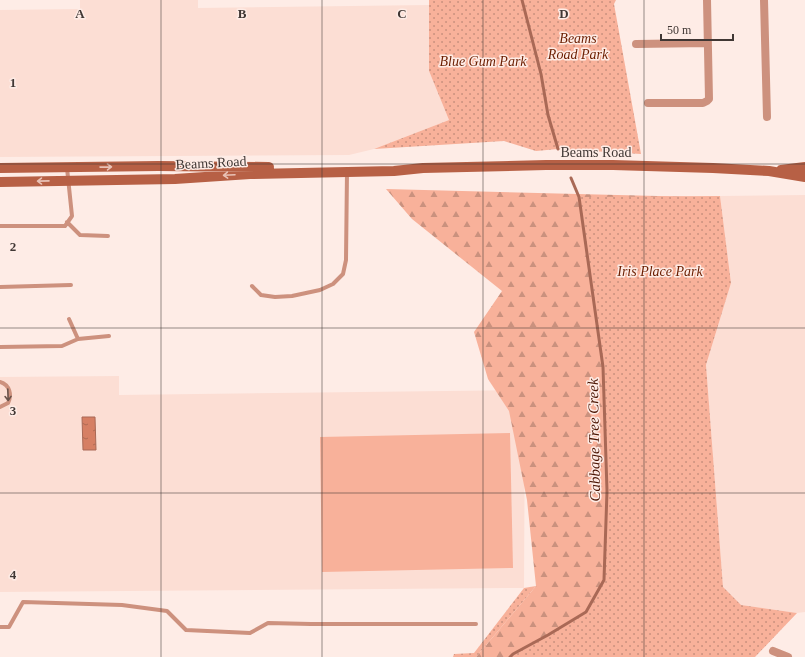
<svg xmlns="http://www.w3.org/2000/svg" width="805" height="657" font-family="'Times New Roman',serif">
<style>
.built{fill:#fcded4}
.forest{fill:url(#forest-firs)}
.park{fill:url(#park-dots)}
.pitch{fill:#f8b19a}
.water{fill:url(#water-ripples);stroke:#a96956}
.lines{fill:none;stroke-linecap:round;stroke-linejoin:round}
.stream{stroke:#a96956;stroke-width:3}
.lane{stroke:#cd917e;stroke-width:4}
.street{stroke:#cd917e;stroke-width:8}
.secondary{stroke:#b76045;stroke-width:10}
.oneway{stroke:#e9c2b6}
.oneway2{stroke:#6a524a}
.grid{fill:none;stroke:#403734;stroke-width:1;stroke-opacity:0.55}
.labels{text-anchor:middle;dominant-baseline:central;stroke-width:3;stroke-linejoin:round;paint-order:stroke}
.park-label{font-size:14px;font-style:italic;fill:#6c1e00;stroke:#feece6}
.street-label{font-size:14px;fill:#403734;stroke:#feece6}
.water-label{font-size:15px;font-style:italic;fill:#4c1503;stroke:#feece6}
.grid-label{font-size:13px;text-anchor:middle;font-weight:bold;fill:#403734;stroke:#feece6;stroke-width:3;stroke-linejoin:round;paint-order:stroke}
</style>
<defs>
<pattern id="forest-firs" width="22" height="20" patternUnits="userSpaceOnUse"><rect width="22" height="20" fill="#f8b19a"/><path d="M5 1l3.5 6h-7zM16 11l3.5 6h-7z" fill="#ca917e"/></pattern>
<pattern id="park-dots" width="8" height="8" patternUnits="userSpaceOnUse"><rect width="8" height="8" fill="#f8b19a"/><path d="M2 2h.1M6 6h.1" fill="none" stroke="#ca917e" stroke-width="1.8" stroke-linecap="round"/></pattern>
<pattern id="water-ripples" width="26" height="14" patternUnits="userSpaceOnUse"><rect width="26" height="14" fill="#d67f64"/><path d="M2 4q2-2 4 0t4 0M15 11q2-2 4 0t4 0" fill="none" stroke="#af6953"/></pattern>
</defs>
<rect width="100%" height="100%" fill="#feece6"/>
<path class="built" d="M80,0H198V8L429,5V71L449,120L374,149L349,155L0,157V10L80,9Z
M805,195V612L797,613L740,605L723,588L706,365L731,283L720,196Z
M119,376V395L525,390L524,588L0,592V377Z"/>
<path class="forest" d="M386,189L697,197L687,359L712,657H476L536,586L527,500L509,411L488,379L474,332L502,291L412,219Z"/>
<path class="park" d="M429,0H616L614,4L641,154L558,149L536,151L504,141L374,149L449,120L429,71Z
M720,196L731,283L706,365L723,587L741,605L797,613L755,657H510L513,654L548,635L586,612L604,580L607,491L603,367L579,197Z
M536,586L476,657H453L454,654L474,653L524,588Z"/>
<path class="pitch" d="M510,433L513,568L322,572L320,437Z"/>
<path class="water" d="M82,417H95L96,450H83Z"/>
<g class="lines">
<path class="stream" d="M522,0L541,74L548,115L558,149
M510,657L513,654L548,635L586,612L604,580L607,491L603,367L579,197L571,178"/>
<path class="lane" d="M67,222L80,235L108,236
M0,226H65L72,216L67,168
M252,286L261,295L275,297L292,296L320,290L333,284L343,274L346,260L347,172
M0,287L71,285
M69,319L78,339
M0,347L62,346L78,339L109,336
M0,382C10,385 12,395 8,403L0,407
M0,627H9L23,602L122,605L167,611L186,630L250,633L268,623L311,624H476"/>
<path class="street" d="M764,0L767,117
M636,44L707,43
M648,103H703L707,101L709,99L707,0
M773,651L788,657"/>
<path class="secondary" d="M0,168L158,166L269,167
M781,170L805,167
M0,182L175,179L250,174L394,171L423,168L546,165H613L713,168L769,171L805,177"/>
</g>
<defs><path id="oneway-shaft" d="M-6 0H5M1.5-3L5.5 0L1.5 3" fill="none" stroke-width="1.6" stroke-linecap="round" stroke-linejoin="round"/></defs>
<g class="oneway">
<use href="#oneway-shaft" transform="translate(106 167) rotate(-1)"/>
<use href="#oneway-shaft" transform="translate(229 175) rotate(177)"/>
<use href="#oneway-shaft" transform="translate(43 181) rotate(179)"/>
</g>
<use class="oneway2" href="#oneway-shaft" transform="translate(8 395) rotate(88)"/>
<path class="grid" d="M161,0V657M322,0V657M483,0V657M644,0V657M0,164H805M0,328H805M0,493H805"/>
<g class="labels">
<g class="park-label">
<text x="578" y="38">Beams<tspan x="578" dy="16">Road Park</tspan></text>
<text x="483" y="61">Blue Gum Park</text>
<text x="660" y="271">Iris Place Park</text>
</g>
<g class="street-label">
<text x="596" y="152">Beams Road</text>
<text transform="translate(211 163) rotate(-3)">Beams Road</text>
</g>
<g class="water-label">
<text transform="translate(594 440) rotate(-91)">Cabbage Tree Creek</text>
</g>
</g>
<g class="grid-label">
<text x="80" y="18">A</text>
<text x="242" y="18">B</text>
<text x="402" y="18">C</text>
<text x="564" y="18">D</text>
<text x="13" y="87">1</text>
<text x="13" y="251">2</text>
<text x="13" y="415">3</text>
<text x="13" y="579">4</text>
</g>
<path d="M661 34v6h72v-6" fill="none" stroke="#403734" stroke-width="2"/>
<text x="667" y="34" font-size="12" fill="#403734" stroke="#feece6" stroke-width="3" paint-order="stroke">50 m</text>
</svg>
